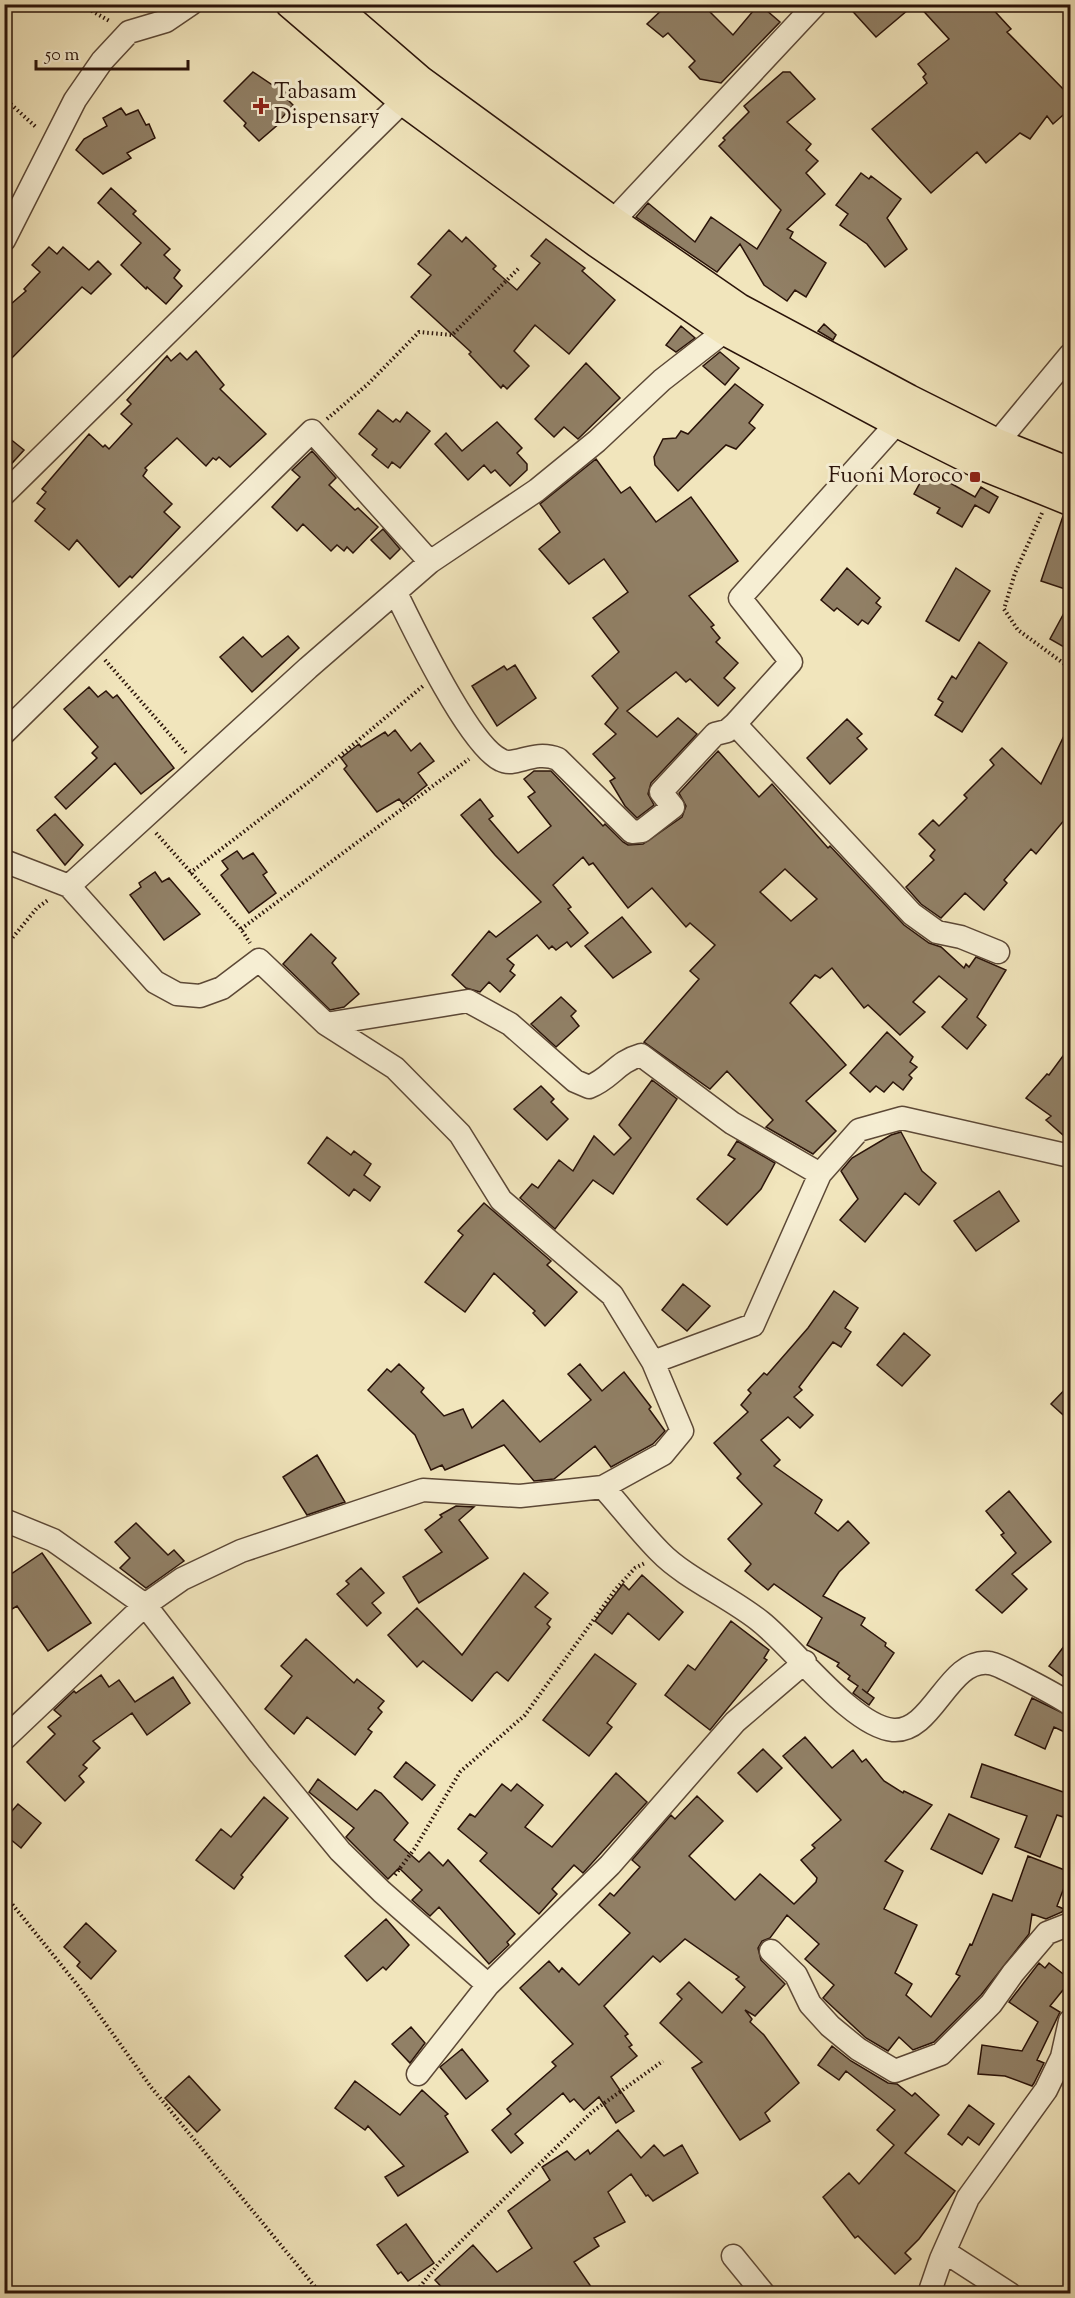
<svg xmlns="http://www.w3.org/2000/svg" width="1075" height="2298" font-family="'Sorts Mill Goudy',serif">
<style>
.building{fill:#918066;stroke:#2a1309;stroke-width:1.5;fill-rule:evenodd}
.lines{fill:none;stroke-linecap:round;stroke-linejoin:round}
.minor-casing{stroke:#5c4836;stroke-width:25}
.major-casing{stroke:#2a1309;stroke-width:31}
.path{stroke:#2a1309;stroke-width:4;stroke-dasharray:1.5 3;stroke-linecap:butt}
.minor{stroke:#f6eed3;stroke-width:22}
.major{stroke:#f1e5bc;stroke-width:28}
.poi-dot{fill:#8f2418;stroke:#f6eed3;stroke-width:2}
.labels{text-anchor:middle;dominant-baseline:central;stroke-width:6;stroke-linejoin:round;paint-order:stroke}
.poi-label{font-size:22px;fill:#2a1309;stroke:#f6eed3;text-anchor:start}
</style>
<rect width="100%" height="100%" fill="#f1e5bc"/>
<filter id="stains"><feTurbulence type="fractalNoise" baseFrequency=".00333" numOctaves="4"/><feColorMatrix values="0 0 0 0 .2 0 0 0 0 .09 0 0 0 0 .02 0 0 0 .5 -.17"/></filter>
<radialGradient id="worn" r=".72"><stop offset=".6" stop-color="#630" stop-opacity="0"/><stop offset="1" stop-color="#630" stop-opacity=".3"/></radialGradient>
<path class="building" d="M668,4H702L733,35L759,4L780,22L721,83L700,79L689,67L695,61L668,33L663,37L647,24Z
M846,4H915L876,37Z
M917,4H988L1011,29L1007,32L1071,97V108L1053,124L1047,116L1030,139L1020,133L986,163L977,152L931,193L872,129L927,83L923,77L926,74L918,64L949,39Z
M253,72L274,86L277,83L289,96L287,99L293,105L280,120L281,122L259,141L244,126L246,123L224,101Z
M783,72H790L815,99L787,122L811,144L806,150L818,161L806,173L825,194L787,229L793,232L790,238L826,263L806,297L795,290L787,301L764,285L740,244L717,272L636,217L648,203L695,242L711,217L757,249L781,210L719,146L725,140L723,138L749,112L744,106Z
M121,108L126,115L138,110L146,125L149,124L155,138L127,153L131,158L103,174L76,150L84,139L107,126L103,118Z
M861,173L869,179L871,176L901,199L887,218L907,249L885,267L867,244L840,225L848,214L836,205Z
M111,188L136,211L133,214L170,249L164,255L180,270L174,278L182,286L166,304L147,287L146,289L121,265L141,243L98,203Z
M449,230L462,242L466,237L496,266L493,269L517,290L540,263L531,256L546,239L585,268L582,271L615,300L569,354L535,325L514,351L529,366L507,389L503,385L501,388L469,354L471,352L411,297L431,275L418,264Z
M49,247L57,254L63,247L89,270L98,261L111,274L91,294L82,287L4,366V310L26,291L24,289L40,272L32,265Z
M824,324L836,335L833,340L818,331Z
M681,326L695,338L676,352L666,345Z
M196,351L224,385L220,389L266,434L230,467L219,457L216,460L213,458L206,466L177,438L145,468L147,470L143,476L172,504L164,512L180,527L132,578L130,576L119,587L77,540L69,550L35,521L45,509L37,503L46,492L42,489L89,434L103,447L105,445L109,449L132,424L121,414L131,404L127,400L167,356L171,361L180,353L187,360Z
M720,352L739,368L725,385L703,366Z
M586,363L620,398L578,439L564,427L554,437L535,419Z
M735,384L763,405L749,423L755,428L736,449L726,445L678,491L655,465L654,457L663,439L676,438L681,431L688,434Z
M378,410L393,422L396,419L400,422L407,412L430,431L400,468L392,462L388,468L372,455L377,449L359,434Z
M497,422L522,448L517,453L527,464V470L510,486L495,470L491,473L484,465L468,480L435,444L446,433L462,451Z
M4,434L24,450L4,472Z
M312,451L336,478L329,485L355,510L358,508L378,527L353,553L347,547L344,551L337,545L331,551L303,524L297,531L272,507L300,477L292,470Z
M596,459L621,493L630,487L656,522L691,497L738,561L689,596L714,625L711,627L720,638L716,642L738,663L724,678L735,688L718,706L690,679L686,682L676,672L627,711L657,737L678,718L697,734L651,783L648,794L654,805L637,818L625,806L610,781L615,778L593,754L616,734L605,724L618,708L592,676L619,652L593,618L628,592L604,559L569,584L539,549L560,532L540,504Z
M927,470L975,497L981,487L998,497L989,513L975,505L962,527L937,513L940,508L914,494Z
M1063,516L1071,517V591L1041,581Z
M383,529L400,549L390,559L371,540Z
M847,568L880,598L876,603L881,607L868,624L862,620L858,625L837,608L834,611L821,600Z
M956,568L990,591L959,641L926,621Z
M1071,600V651L1050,639Z
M288,636L299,648L252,692L220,657L243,637L262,657Z
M979,642L1007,663L962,732L935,715L943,702L938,699L952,676L956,679Z
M515,665L536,698L497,726L472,686L504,666L507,670Z
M89,687L98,697L106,691L113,698L117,695L174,768L141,794L115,763L66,809L55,797L97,758L92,753L98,747L64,709Z
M847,719L862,734L857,738L867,749L830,784L807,758Z
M1071,721V812L1036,854L1031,849L1004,880L1007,883L984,910L965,893L941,918L921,904L906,887L934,860L930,856L935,850L919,834L933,820L939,826L967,798L964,795L994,765L990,760L1002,748L1041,784Z
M395,730L411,751L420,743L434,761L418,773L427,785L403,804L399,799L377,812L344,769L347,766L341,758L359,744L361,747L385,732L388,736Z
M718,751L759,797L772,784L828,848L830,846L904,925L929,943L941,947L964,968L966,964L969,967L976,957L1006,970L977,1017L986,1025L967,1049L942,1027L967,999L939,976L913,1002L925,1012L900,1035L868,1005L864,1008L832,968L820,978L815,975L790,1003L846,1065L806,1101L836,1131L813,1154L766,1127L773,1120L727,1071L710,1089L644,1042L699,979L690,971L715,945L690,923L686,927L652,888L628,908L593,863L589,865L583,857L553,885L571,907L568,909L588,933L571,947L567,942L556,950L552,946L549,949L537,935L507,959L514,965L510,971L515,975L500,992L489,982L480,992L466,988L452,975L489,931L496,937L541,902L495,855L461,815L480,799L493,816L489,819L518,853L551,826L528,797L535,792L524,779L534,771H551L603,826L605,824L623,842L628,845L643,844L682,817L686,806L679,793ZM785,869L817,899L791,921L760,892Z
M55,814L83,845L65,865L37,830Z
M237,851L243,859L253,853L267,872L263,875L276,893L249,913L221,875L228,869L222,861Z
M155,872L162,882L169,878L200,914L164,940L130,895L141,887L139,883Z
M622,917L651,952L613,978L585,946Z
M311,934L336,958L332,963L359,994L344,1007L330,1010L283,964Z
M561,997L576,1011L571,1016L579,1026L556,1047L531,1024Z
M887,1032L913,1057L910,1062L917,1067L909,1075L912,1078L903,1090L893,1082L884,1092L876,1086L870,1092L850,1073Z
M1071,1045V1142L1046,1120L1051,1116L1026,1098L1047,1074L1049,1075Z
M652,1080L677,1099L613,1194L593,1180L555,1229L520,1198L532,1184L538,1188L559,1160L573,1171L594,1136L614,1155L631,1138L619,1125Z
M541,1086L554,1099L551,1102L568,1119L547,1140L514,1109Z
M901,1132L922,1171L936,1183L919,1205L905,1193L865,1242L840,1220L858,1199L841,1171L852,1158L891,1135Z
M327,1137L351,1155L354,1151L371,1164L364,1175L380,1187L370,1201L354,1189L349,1196L308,1163Z
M737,1141L775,1163L761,1189L727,1225L697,1199L735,1159L728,1155Z
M999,1191L1019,1221L976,1251L954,1221Z
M484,1203L551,1261L547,1265L577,1292L545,1326L533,1313L535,1311L494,1273L465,1312L425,1282L463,1235L458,1231Z
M683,1284L710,1306L687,1331L662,1310Z
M834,1291L858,1308L845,1328L851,1332L841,1347L833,1342L799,1387L802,1390L794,1397L813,1415L800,1428L788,1417L761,1440L780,1460L774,1466L822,1500L815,1513L838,1531L848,1521L869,1543L839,1572L823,1596L865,1618L861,1625L886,1643L885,1646L894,1653L867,1693L862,1689L874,1698L869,1705L853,1693L858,1686L848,1679L850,1676L837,1666L839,1663L807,1645L822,1618L774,1584L768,1590L745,1571L751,1564L728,1539L762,1504L737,1478L741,1474L714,1443L748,1412L741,1405L751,1393L748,1390L764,1373L767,1375L808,1328Z
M904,1333L930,1355L902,1386L877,1365Z
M399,1364L424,1388L421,1392L444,1416L463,1409L472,1428L503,1400L540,1442L591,1400L568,1374L580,1364L602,1391L624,1372L651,1407L649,1409L665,1431L653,1444L611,1467L595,1446L554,1479L534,1481L504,1445L445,1470L442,1465L431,1470L415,1435L368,1390L387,1369L391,1372Z
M1071,1383V1422L1051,1404Z
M317,1455L345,1502L307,1515L283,1477Z
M1009,1491L1051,1542L1012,1574L1027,1589L1002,1613L976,1590L1016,1553L1001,1535L1004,1533L986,1511Z
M456,1506L474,1507L459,1520L488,1558L419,1603L403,1577L442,1552L425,1530L442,1517L440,1515Z
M136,1523L168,1555L174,1550L184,1561L146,1588L120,1568L130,1558L115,1542Z
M42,1553L91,1623L48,1651L17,1606L12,1609L4,1599V1579Z
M361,1568L384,1593L372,1603L381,1613L367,1626L337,1594L349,1584L346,1581Z
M524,1573L548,1593L535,1607L551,1619L547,1624L550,1627L508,1681L497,1672L494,1674L472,1701L423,1661L417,1667L388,1635L417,1608L462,1655Z
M642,1575L683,1612L659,1640L628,1613L612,1634L595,1621L623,1584L629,1590Z
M731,1621L769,1650L764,1658L767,1660L710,1730L665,1695L688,1665L695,1670Z
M1071,1637V1682L1049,1666Z
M306,1639L354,1683L357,1679L384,1701L378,1708L382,1712L368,1729L372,1732L355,1755L307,1717L294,1734L265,1709L292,1676L281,1666Z
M595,1654L636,1684L607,1723L612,1727L589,1756L543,1720Z
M101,1675L109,1687L119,1680L135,1702L173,1677L190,1703L147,1735L132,1713L93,1741L100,1748L83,1765L87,1768L79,1776L84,1782L65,1801L27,1762L55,1734L48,1727L61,1716L54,1710L74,1691L76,1693Z
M1032,1698L1071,1717V1735L1054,1727L1045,1749L1015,1735Z
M805,1737L832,1768L853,1750L862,1762L866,1759L884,1781L903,1793L904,1791L932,1805L885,1861L903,1871L884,1909L917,1925L895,1973L912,1984L906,1995L931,2017L960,1976L956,1974L970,1944L972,1945L993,1894L1012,1901L1028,1856L1070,1872L1057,1906L1064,1909L1062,1912L1046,1919L1032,1914L1029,1934L981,1995L934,2042L913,2050L899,2037L888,2051L866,2038L823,1998L834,1985L805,1959L819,1944L787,1915L770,1938L762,1941L758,1948L761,1960L785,1984L755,2016L745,2010L752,2019L750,2022L764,2035L799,2083L765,2113L770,2121L740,2140L692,2068L702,2062L660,2023L682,1999L677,1994L689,1982L722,2013L745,1987L736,1979L739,1977L685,1939L660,1962L653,1956L604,2006L628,2034L625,2036L632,2045L629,2047L637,2056L611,2077L634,2111L616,2123L599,2097L584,2110L574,2099L570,2102L563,2093L515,2134L523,2143L511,2153L492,2130L511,2114L507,2109L556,2066L552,2062L573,2044L520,1988L549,1961L559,1972L562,1968L579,1985L630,1933L599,1905L610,1893L614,1896L640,1867L632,1860L671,1815L675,1819L697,1796L723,1821L689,1856L735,1900L760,1874L794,1904L816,1882L817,1878L801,1860L815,1848L812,1845L841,1820L783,1756Z
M763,1749L782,1768L757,1792L738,1773Z
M406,1762L435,1785L422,1800L394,1777Z
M982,1764L1069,1794L1063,1817L1057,1815L1040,1857L1015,1847L1027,1816L971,1797Z
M616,1773L647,1802L583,1873L574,1865L552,1889L557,1894L539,1914L480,1861L487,1853L458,1829L470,1814L475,1817L502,1784L511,1791L517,1784L543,1805L525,1827L552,1847Z
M318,1779L357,1810L375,1790L381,1793L408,1823L394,1840L419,1862L429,1852L443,1866L448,1860L515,1934L507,1942L509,1945L489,1964L439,1907L430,1916L412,1900L422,1890L399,1868L388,1879L346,1837L354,1828L309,1792Z
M264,1797L288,1818L241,1875L243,1877L234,1889L196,1860L221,1829L231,1837Z
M18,1804L41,1823L21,1848L4,1834V1820Z
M949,1814L999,1839L982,1874L931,1849Z
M386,1919L409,1945L386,1970L383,1967L367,1981L345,1956Z
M86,1923L116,1951L91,1979L77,1966L80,1962L64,1947Z
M1039,1963L1045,1968L1049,1963L1071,1980L1050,2006L1060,2012L1037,2060L1044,2063L1034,2083L1032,2086L1005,2076L978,2074L982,2045L1022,2051L1038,2022L1009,2002Z
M411,2027L425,2043L410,2063L392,2044Z
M832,2046L851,2061L888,2083L897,2084L912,2096L915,2093L939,2115L905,2153L955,2191L919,2239L905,2253L911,2259L895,2274L858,2236L855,2238L823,2197L849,2173L859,2184L894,2145L877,2130L895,2110L846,2071L839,2080L818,2065Z
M462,2049L488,2081L466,2099L440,2067Z
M189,2076L220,2110L197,2132L165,2098Z
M355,2081L400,2115L422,2090L448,2114L445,2116L468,2152L398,2196L385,2177L404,2166L368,2126L365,2130L335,2108Z
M969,2105L994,2124L979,2145L968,2137L962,2145L948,2134Z
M618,2130L641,2158L654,2145L664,2156L682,2145L698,2173L653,2201L648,2195L646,2196L631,2174L608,2192L625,2222L594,2238L599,2246L574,2262L596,2294H448L435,2280L473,2245L497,2272L532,2248L508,2211L550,2180L542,2167L567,2151L575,2160L588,2150L590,2154Z
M406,2224L434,2263L408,2281L401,2272L398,2274L377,2245Z"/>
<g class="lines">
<g class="minor-casing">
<path id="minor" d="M613,221L816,4
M4,240L75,100L102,61L129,32L166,21L191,4
M997,443L1070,355
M4,494L403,101
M396,593C413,628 470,746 501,760C515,768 533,749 558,759L632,832L642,831L673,807L661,792L715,734L727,731L735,724L912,914L937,932L961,937L998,952
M735,724L791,662L740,598L897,423
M4,733L312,431L430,562
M4,861L69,886L308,668L430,562L537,490L597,441L662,380L725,331
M69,886L155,982L177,994L200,996L222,988L259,960L326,1024L468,1001L510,1024L575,1081L589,1087C612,1078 616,1062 641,1055L732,1123L820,1174
M326,1024L395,1068L460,1134L501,1200L612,1295L653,1362
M603,1487C622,1508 640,1532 660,1552C685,1578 732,1598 761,1622C795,1649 852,1726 893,1730C933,1733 948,1658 989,1663C1000,1664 1058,1696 1070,1704
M4,1520L53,1540L145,1605L260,1754L340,1851L382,1892L488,1985L610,1865L735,1722L805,1662
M4,1739L145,1605L182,1579L241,1551L423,1490L520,1496L603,1487L663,1454L682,1431L653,1362L753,1325L820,1174L859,1130L902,1118L1070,1156
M771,1951L796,1975L810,2004L830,2026L858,2049L895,2071L941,2054L991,2004L1013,1973L1047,1933L1070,1924
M418,2074L488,1985
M945,2252L1010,2294
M733,2256L764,2294
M929,2294L941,2259L968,2198L1046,2090L1062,2057L1070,2021"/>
</g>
<g class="major-casing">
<path id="major" d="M290,4L403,101L597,243L725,331L897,423L983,466L1070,501
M332,4L420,80L613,221L739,308L909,399L997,443L1070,472"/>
</g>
<path class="path" d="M80,4L111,22
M4,98L37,128
M327,419L368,384L419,332L452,335L520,267
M1042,513L1015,573L1004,609L1018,630L1070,668
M105,660L187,754
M156,833L241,929L250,943
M190,873L310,781L423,686
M241,929L469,759
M4,948L37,908L48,900
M395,1875L415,1848L460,1772L525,1715L615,1590L635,1568L645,1563
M4,1894L79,1987L151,2087L321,2294
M414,2294L440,2262L592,2112L663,2061"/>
<use href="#minor" class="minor"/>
<use href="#major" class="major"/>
</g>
<g class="poi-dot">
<path d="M258 97h6v6h6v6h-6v6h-6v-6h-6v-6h6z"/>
<rect x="969" y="471" width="12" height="12" rx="3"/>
</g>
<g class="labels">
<g class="poi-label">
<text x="274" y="93">Tabasam<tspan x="274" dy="25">Dispensary</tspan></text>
<text x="963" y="477" text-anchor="end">Fuoni Moroco</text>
</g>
</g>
<rect width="1075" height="2298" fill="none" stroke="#f1e5bc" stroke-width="24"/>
<rect x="6" y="6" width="1063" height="2286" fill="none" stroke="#2a1309" stroke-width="3"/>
<rect x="12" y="12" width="1051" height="2274" fill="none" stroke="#2a1309" stroke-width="1.5"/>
<path d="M36 60v9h152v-9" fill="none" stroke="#2a1309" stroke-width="3"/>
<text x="45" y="60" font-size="18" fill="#2a1309" stroke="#f6eed3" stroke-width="4.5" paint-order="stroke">50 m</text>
<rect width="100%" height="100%" filter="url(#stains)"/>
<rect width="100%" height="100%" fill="url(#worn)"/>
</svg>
